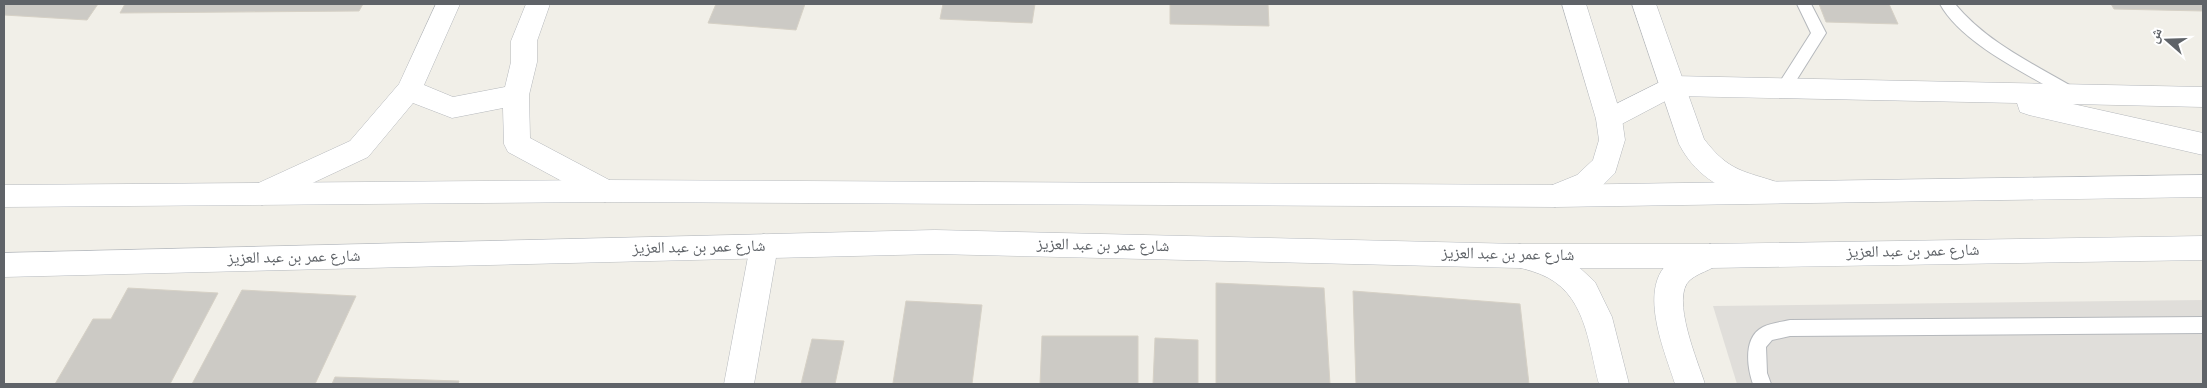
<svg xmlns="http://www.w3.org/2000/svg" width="2207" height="388" font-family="Overpass,'Noto Naskh Arabic',sans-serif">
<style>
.industrial{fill:#e0deda}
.building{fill:#cccac5;stroke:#d6d1c6}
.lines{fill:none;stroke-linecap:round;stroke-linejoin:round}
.service-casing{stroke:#b5b8bc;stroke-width:2}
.minor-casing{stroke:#b5b8bc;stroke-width:1}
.tertiary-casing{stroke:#b5b8bc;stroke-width:1}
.secondary-casing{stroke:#b6babf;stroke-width:1}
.service{fill:#fff;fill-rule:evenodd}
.minor{fill:#fff;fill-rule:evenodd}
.tertiary{fill:#fff;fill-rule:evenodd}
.secondary{fill:#fff;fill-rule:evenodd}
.labels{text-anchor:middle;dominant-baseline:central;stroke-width:5;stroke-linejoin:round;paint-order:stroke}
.street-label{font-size:16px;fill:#5f6368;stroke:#fff}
</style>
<rect width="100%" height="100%" fill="#f1efe8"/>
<path class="industrial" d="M2203,300V384H1737L1713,306Z"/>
<path class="building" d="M4,4H98L87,20L4,15Z
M125,4H363L359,11L120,13Z
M716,4H805L796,30L708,23Z
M943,4H1035L1032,23L940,19Z
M1170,4H1268L1269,26L1170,24Z
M1819,4H1889L1898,24L1826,22Z
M2111,4H2203V11L2114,9Z
M1216,283L1324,288L1330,384H1216Z
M128,288L218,293L170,384H55L93,319H111Z
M242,290L356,296L315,384H192Z
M1353,291L1520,304L1529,384H1356Z
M906,301L982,305L972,384L893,383Z
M1042,336H1138V384H1040Z
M1155,338L1198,340V384H1153Z
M812,339L844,341L835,384H801Z
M335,377L459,381L458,384H332Z"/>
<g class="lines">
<g class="service-casing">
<path id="service" d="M1797,4H1811L1826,33L1789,92L1784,94L1779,92L1776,88L1811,33Z
M1940,4H1955C1987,43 2036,65 2078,90L2081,94L2078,98L2073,100L2068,98C2029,75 1962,44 1940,4Z
M2203,317V333L1790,336L1772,340L1766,347L1767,373L1771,384H1753C1747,367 1743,337 1763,327C1771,323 1781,322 1790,320Z"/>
</g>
<g class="minor-casing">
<path id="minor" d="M1672,76L2203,87V107L2073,104L2203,133V155L2029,115L2020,112L2017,103L1675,96L1618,126L1609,129L1600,126L1596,119L1600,112Z
M764,234L774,237L778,246L754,384H724L750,246L754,237Z"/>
</g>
<g class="tertiary-casing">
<path id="tertiary" d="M436,4H460L424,85L453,97L505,87L511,62V41L526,4H550L537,41V62L529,95L530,138L615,183L619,191L615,199L605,202L595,199L508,152L504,144L503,108L452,118L413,103L368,157L272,202L262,205L252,202L248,194L252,186L350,141L399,84Z
M1562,4H1586L1622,119L1625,140L1615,173L1597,191L1555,207L1545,204L1541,196L1545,188L1577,175L1593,160L1599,140L1596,119Z
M1632,4H1656L1704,139C1729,172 1744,171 1780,183L1784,191L1780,199C1768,203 1761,200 1749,197C1718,189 1694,173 1679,144Z
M1520,244L1559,255L1581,269L1595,282L1612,317L1629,384H1599C1588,343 1586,292 1540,274C1530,270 1520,268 1510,265L1506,256L1510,247Z
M1710,244L1720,247L1724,256C1718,270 1702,270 1690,280C1670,297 1698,362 1705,384H1675C1665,352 1638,291 1668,263C1680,253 1696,249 1710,244Z"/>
</g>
<g class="secondary-casing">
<path id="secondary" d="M2203,175V197L1555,207L605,202L4,207V185L605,180L1555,185Z
M935,230L1519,244H1710L2203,236V260L1710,268H1519L935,254L4,277V253Z"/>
</g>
<use href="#service" class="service"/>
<use href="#minor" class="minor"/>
<use href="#tertiary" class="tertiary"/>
<use href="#secondary" class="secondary"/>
</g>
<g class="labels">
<g class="street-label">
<text transform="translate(1103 246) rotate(1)">شارع عمر بن عبد العزيز</text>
<text transform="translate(699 248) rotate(-1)">شارع عمر بن عبد العزيز</text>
<text transform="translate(1913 252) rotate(-1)">شارع عمر بن عبد العزيز</text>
<text transform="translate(1508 255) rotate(1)">شارع عمر بن عبد العزيز</text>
<text transform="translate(294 258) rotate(-1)">شارع عمر بن عبد العزيز</text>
</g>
</g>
<rect width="2207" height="388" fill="none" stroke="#5f6368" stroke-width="10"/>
<g transform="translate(2167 40) rotate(290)" stroke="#ffffff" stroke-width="4" paint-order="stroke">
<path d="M0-4L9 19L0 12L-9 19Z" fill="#5f6368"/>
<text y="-8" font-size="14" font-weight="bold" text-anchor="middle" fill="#5f6368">ش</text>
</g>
</svg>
